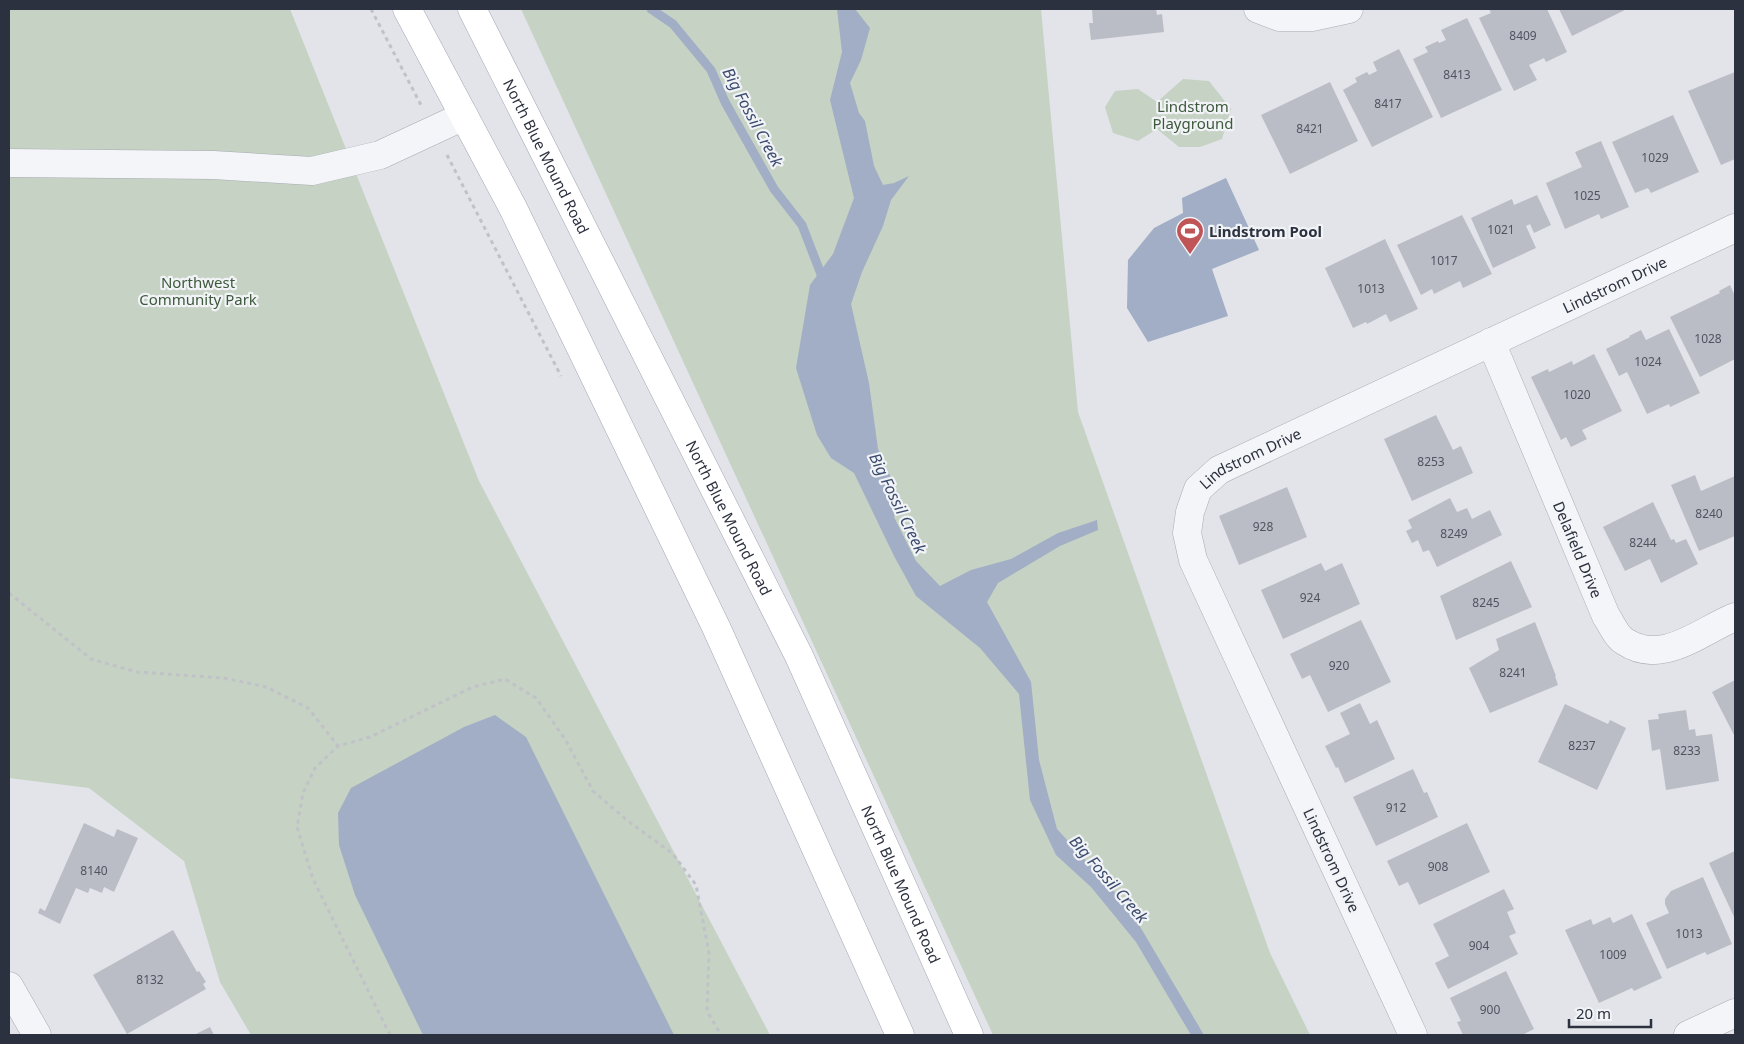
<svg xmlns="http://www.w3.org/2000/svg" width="1744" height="1044" font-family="'Noto Sans',sans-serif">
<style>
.green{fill:#c6d2c4}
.water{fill:#a1aec5}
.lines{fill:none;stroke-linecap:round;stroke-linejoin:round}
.stream{stroke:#a1aec5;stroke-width:9}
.building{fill:#babdc5}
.minor-casing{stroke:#a8abb3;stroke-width:29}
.major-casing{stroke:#a3a7b3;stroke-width:29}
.path{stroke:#c0c2c8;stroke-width:3;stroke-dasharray:4 4;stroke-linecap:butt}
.minor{stroke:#f4f5f8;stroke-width:28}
.major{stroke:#fff;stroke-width:28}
.labels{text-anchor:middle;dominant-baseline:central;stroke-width:4.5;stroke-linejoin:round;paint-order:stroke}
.number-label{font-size:12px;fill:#505460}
.park-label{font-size:15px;fill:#3d593b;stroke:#f1f3f6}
.street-label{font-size:15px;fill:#2c313f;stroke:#f1f3f6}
.poi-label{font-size:15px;font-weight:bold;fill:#2c313f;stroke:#f1f3f6;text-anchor:start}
.water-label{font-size:16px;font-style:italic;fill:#3a4b6e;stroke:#f1f3f6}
</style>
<rect width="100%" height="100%" fill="#e2e4e9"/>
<path class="green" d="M9,9H290L479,481L770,1035H251L220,982L184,861L89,788L9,778Z
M521,9H1041L1078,412L1270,953L1310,1035H993Z
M1183,79L1209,81L1231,109L1222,139L1200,147H1179L1157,129L1138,141L1113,133L1105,107L1115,91L1138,89L1157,102Z"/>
<path class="water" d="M837,9H855L870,28L861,60L850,83L859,113L865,121L874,166L883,185L894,183L909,176L891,200L883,226L862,272L851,304L869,383L878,449L901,500L894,517L916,561L940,586L971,570L1011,559L1058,533L1097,520L1098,530L1060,546L998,583L987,602L1031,682L1039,760L1057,829L1129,908L1204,1035H1191L1136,942L1091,887L1056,855L1030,800L1019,694L980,648L916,596L894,556L854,473L831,458L817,435L796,368L810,285L833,254L854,198L830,100L842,52Z
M1226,178L1259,250L1212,269L1228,316L1148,342L1127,308L1128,260L1154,228L1183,213L1182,198Z
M495,715L526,737L674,1035H423L355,895L339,845L338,813L351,788L464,727Z"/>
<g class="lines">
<path class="stream" d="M651,9L673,24L711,70L725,102L774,189L802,225L824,282"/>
</g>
<path class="building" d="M1092,9H1156L1157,15L1162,14L1164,32L1091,40L1089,23H1093Z
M1489,9H1547L1567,52L1546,62L1544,58L1529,65L1537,80L1514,91L1479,18L1491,13Z
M1559,9H1627L1572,36Z
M1467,18L1502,90L1441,118L1413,59L1428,52L1425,47L1438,41L1439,43L1446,40L1441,30Z
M1399,49L1433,117L1372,147L1343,90L1357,82L1355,78L1367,72L1369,75L1377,71L1373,62Z
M1735,72V159L1721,165L1688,91Z
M1330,82L1358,141L1290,174L1261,115Z
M1673,115L1699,172L1651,193L1648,188L1635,193L1612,142Z
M1601,141L1629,207L1601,219L1599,214L1565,229L1546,183L1582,167L1575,152Z
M1537,195L1551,225L1534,233L1530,224L1526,226L1536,248L1493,268L1471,218L1512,199L1514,205Z
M1462,215L1492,274L1463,288L1460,281L1434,294L1432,289L1421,295L1397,245Z
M1385,239L1418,309L1390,322L1386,314L1367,324L1366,322L1353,328L1325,268Z
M1730,285L1735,296V359L1700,377L1670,317L1720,293L1719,291Z
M1669,329L1700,393L1670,407L1669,404L1647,414L1627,372L1619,376L1606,349L1630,337L1629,336L1641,330L1646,340Z
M1594,354L1622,411L1582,430L1587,439L1571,447L1566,437L1561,440L1531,377L1548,369L1549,372L1572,361L1573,365Z
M1436,415L1453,450L1461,446L1473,473L1412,501L1384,439Z
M1695,475L1701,491L1735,476V536L1699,551L1671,485Z
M1287,487L1307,537L1239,565L1219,516Z
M1450,498L1457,512L1467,508L1472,519L1490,510L1502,535L1437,567L1429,550L1423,552L1418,540L1412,543L1406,531L1412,528L1408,520Z
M1653,502L1671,540L1674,539L1676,543L1686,539L1698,564L1661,583L1650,559L1625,571L1603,527Z
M1511,561L1532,607L1456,640L1440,596Z
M1321,563L1325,571L1342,563L1360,604L1283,639L1261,590Z
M1361,620L1391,682L1328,712L1310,675L1302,679L1290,654Z
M1535,622L1556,676H1555L1558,685L1490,713L1469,668L1499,650L1496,639Z
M1735,680V737L1712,692Z
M1360,703L1370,724L1377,720L1395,759L1345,783L1338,767L1336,768L1325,746L1350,734L1340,713Z
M1565,704L1608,724L1610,720L1626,728L1597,790L1538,762Z
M1686,710L1689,730L1695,729L1696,736L1712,734L1719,781L1666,790L1660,749L1652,751L1648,720L1659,719L1658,714Z
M1413,769L1424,793L1427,792L1438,817L1376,846L1353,797Z
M84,823L114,837L117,829L138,838L114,892L104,887L102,893L90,888L88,893L76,888L60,924L38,913L40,908L45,911Z
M1467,823L1490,872L1419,905L1408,882L1399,886L1387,861Z
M1735,851V919L1709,863Z
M1703,877L1732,944L1707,955L1705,952L1667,969L1646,923L1669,913L1665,904V899L1671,891Z
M1504,889L1514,909L1507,912L1516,933L1509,936L1518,954L1448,989L1435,963L1449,956L1433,924Z
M1632,914L1662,978L1634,991L1632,988L1599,1003L1565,930L1591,919L1593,925L1610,917L1613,923Z
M173,930L197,972L199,971L206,982L203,984L206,989L127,1034L93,975Z
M1506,971L1534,1029L1522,1035H1463L1457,1022L1461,1021L1450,998Z
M210,1027L214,1035H194Z"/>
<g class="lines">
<g class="minor-casing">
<g id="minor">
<path d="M1258,9L1279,17H1312L1349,9"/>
<path d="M9,163L213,165L312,171L380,155L464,116"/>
<path id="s1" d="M1491,342L1606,616C1611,623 1616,636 1624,641C1662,667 1700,631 1735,617"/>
<path d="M9,986L37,1035"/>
<path id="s2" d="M1413,1035L1193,560L1187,533L1190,512L1198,489L1219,470L1735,228"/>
<path d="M1688,1035L1735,1013"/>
</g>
</g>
<g class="major-casing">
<g id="major">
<path d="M407,9L513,208L716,627L900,1035"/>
<path id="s3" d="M472,9L799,656L969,1035"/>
</g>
</g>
<path class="path" d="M371,9L422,107
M447,155L561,376
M9,593L91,659L137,672L224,678L266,687L308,708L338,746
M390,1035L313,879L297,827L303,793L315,768L338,746L370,737L473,687L505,679L536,698L565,739L593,791L628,821L673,854L696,885L709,953L707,1011L721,1035"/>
<use href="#minor" class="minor"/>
<use href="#major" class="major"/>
</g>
<defs>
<g id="stadium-pin" transform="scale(1.4375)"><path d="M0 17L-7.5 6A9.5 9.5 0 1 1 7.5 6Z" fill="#c05558" stroke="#f1f3f6"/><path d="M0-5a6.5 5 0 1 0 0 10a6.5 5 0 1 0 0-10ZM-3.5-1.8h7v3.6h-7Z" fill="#fff"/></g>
</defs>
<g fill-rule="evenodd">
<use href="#stadium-pin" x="1190" y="231"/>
</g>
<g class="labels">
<g class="number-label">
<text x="1523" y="35">8409</text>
<text x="1457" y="74">8413</text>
<text x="1388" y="103">8417</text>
<text x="1310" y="128">8421</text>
<text x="1655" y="157">1029</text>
<text x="1587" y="195">1025</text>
<text x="1501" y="229">1021</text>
<text x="1444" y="260">1017</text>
<text x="1371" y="288">1013</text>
<text x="1708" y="338">1028</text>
<text x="1648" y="361">1024</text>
<text x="1577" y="394">1020</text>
<text x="1431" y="461">8253</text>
<text x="1709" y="513">8240</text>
<text x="1263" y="526">928</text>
<text x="1454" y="533">8249</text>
<text x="1643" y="542">8244</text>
<text x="1310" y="597">924</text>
<text x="1486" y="602">8245</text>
<text x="1339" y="665">920</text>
<text x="1513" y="672">8241</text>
<text x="1582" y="745">8237</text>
<text x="1687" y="750">8233</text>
<text x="1396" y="807">912</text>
<text x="1438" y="866">908</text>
<text x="94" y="870">8140</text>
<text x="1689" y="933">1013</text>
<text x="1479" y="945">904</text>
<text x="1613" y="954">1009</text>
<text x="150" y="979">8132</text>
<text x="1490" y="1009">900</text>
</g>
<g class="park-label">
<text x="1193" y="106">Lindstrom<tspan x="1193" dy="17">Playground</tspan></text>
<text x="198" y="282">Northwest<tspan x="198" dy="17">Community Park</tspan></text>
</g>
<g class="street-label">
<text stroke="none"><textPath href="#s3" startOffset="165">North Blue Mound Road</textPath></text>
<text stroke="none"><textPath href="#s2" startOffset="1062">Lindstrom Drive</textPath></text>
<text stroke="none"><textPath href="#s2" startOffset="658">Lindstrom Drive</textPath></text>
<text stroke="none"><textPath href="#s3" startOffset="570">North Blue Mound Road</textPath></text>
<text stroke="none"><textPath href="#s1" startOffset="225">Delafield Drive</textPath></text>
<text transform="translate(1332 860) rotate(65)">Lindstrom Drive</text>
<text stroke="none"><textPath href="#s3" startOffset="975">North Blue Mound Road</textPath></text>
</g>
<g class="poi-label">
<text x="1209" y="231">Lindstrom Pool</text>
</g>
<g class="water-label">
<text transform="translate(753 117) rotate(62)">Big Fossil Creek</text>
<text transform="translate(898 503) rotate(64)">Big Fossil Creek</text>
<text transform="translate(1109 879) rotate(49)">Big Fossil Creek</text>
</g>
</g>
<rect width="1744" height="1044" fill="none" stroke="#2c313f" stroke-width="20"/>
<path d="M1569 1019v8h82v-8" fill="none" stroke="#2c313f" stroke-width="2.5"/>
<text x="1576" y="1019" font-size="15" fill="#2c313f" stroke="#f1f3f6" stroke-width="4" paint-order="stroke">20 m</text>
</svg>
